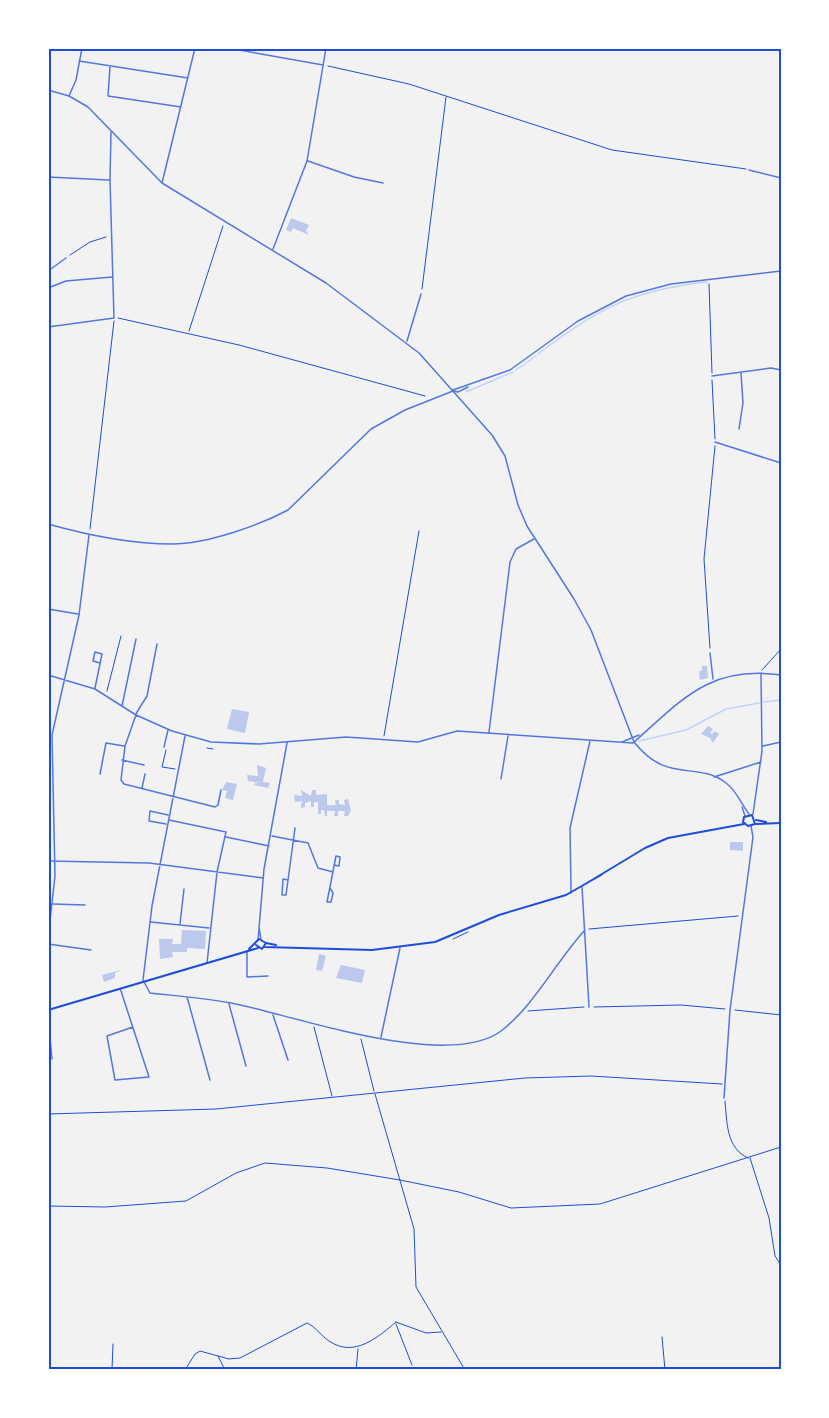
<svg xmlns="http://www.w3.org/2000/svg" width="829" height="1418" font-family="'PT Sans',sans-serif">
<style>
.lines{fill:none;stroke-linecap:round;stroke-linejoin:round}
.stream{stroke:#bfd3fe;stroke-width:1.5}
.building{fill:#bdc9ec}
.path{stroke:#1d4ed8;stroke-width:1}
.minor{stroke:#5277de;stroke-width:1.5}
.tertiary{stroke:#5277de;stroke-width:1.5}
.secondary{stroke:#1d4ed8;stroke-width:2}
.neatline{fill:none;stroke:#1d4ed8;stroke-width:2}
</style>
<rect width="100%" height="100%" fill="#f2f2f2"/>
<g class="lines">
<path class="stream" d="M538,354C597,309 632,290 707,282
M516,370L536,356
M466,392L513,372
M763,702L781,700
M639,741L686,730L726,709L759,703"/>
</g>
<path class="building" d="M291,218L309,225L306,231L309,235L293,228L291,232L286,230Z
M702,666H707L708,678L700,680L699,671H702Z
M232,709L249,712L245,733L227,729Z
M708,726L713,729L710,733L712,734L715,731L719,734L713,743L710,738L701,734Z
M257,765L266,768L263,782L270,783L268,788L254,785L255,783H261L248,781L247,775L258,776Z
M226,782L237,784L233,800L225,798L227,791L222,790Z
M301,790L311,796L312,790H316V795L327,794V805H336L335,800H339V804L345,805L344,800L348,799L351,811L348,816H344L345,811H338V816H334L335,811H327V816H325L324,810H321V814H318V802H314V807H311V801L305,803V807L301,808L302,801L295,802L294,795L302,796Z
M730,842H743V851L730,850Z
M182,930L206,931L205,949L187,948V952H172L173,957L160,959L159,939H173L172,944H181Z
M319,954L326,956L322,971L316,970Z
M341,965L365,970L362,983L336,978Z
M121,970L115,973V978L104,982L102,975Z"/>
<g class="lines">
<path class="path" d="M328,66L409,84L612,150L746,169
M70,255L90,242L106,237
M709,284L712,373
M422,289L446,97
M118,318L239,345L425,396
M189,331L223,226
M712,380L715,439
M90,529L114,321
M710,648L704,559L715,446
M762,670L781,649
M107,691L121,636
M384,736L419,531
M207,748L213,749
M166,750L162,767L175,769
M589,929L738,916
M453,939L468,932
M594,1007L681,1005L725,1009
M735,1010L781,1015
M528,1011L584,1007
M314,1027L332,1096
M361,1039L374,1091
M375,1094L414,1229L416,1287L465,1370
M725,1101C727,1122 726,1148 748,1158
M48,1114L216,1109L525,1078L591,1076L722,1084
M750,1158L769,1218L775,1256L781,1265
M48,1206L105,1207L186,1201L236,1173L265,1163L327,1168L400,1180L459,1192L511,1208L600,1204L781,1147
M396,1322L426,1333L441,1332
M396,1324L412,1365
M662,1337L665,1370
M218,1356L225,1370
M112,1370L113,1344
M185,1370L195,1354L200,1351L229,1359L240,1358L307,1323C316,1327 320,1335 329,1341C354,1358 377,1338 396,1322
M356,1370L358,1349"/>
<path class="minor" d="M228,48L323,65
M79,61L188,78
M110,67L108,96L181,107
M69,96L76,80L82,48
M308,161L354,177L383,183
M749,170L781,178
M48,177L109,180
M162,183L195,48
M273,249L307,161L326,48
M48,271L66,258
M48,288L66,281L112,277
M48,327L114,318L110,180L111,132
M407,341L421,294
M712,376L771,368L781,370
M739,429L743,403L741,373
M715,442L781,463
M48,524C87,535 132,544 172,544C206,544 258,526 288,510L371,429L405,410L453,391
M48,609L78,614
M157,644L147,696L137,712L125,746L121,780L124,784L215,807L218,805L221,790
M710,653L713,679
M48,675L95,689L136,715L172,731L211,742L259,744L346,737L418,742L457,731L633,743C682,700 709,665 781,675
M95,688L102,654L95,652L93,661L100,663
M122,706L136,639
M489,732L510,562L516,549L534,539
M185,736L152,906L143,980L150,993C177,996 204,998 231,1003C293,1015 447,1071 501,1031C534,1006 557,960 585,930
M622,742L639,735
M763,746L781,742
M164,747L168,730
M122,760L144,765
M100,774L106,743L124,746
M714,777L761,762
M501,779L508,736
M142,788L145,774
M753,814L762,751L761,673
M169,820L226,832L217,872L207,963
M166,824L149,821L150,811L168,815
M272,836L308,843L318,868L333,872
M226,837L269,846
M48,861L149,863L263,878
M334,865L339,866L340,858
M288,880L283,879L282,895H286L295,828
M582,887L589,1007
M330,888L333,893L331,902H327L336,856L340,857
M571,893L570,828L590,741
M53,904L85,905
M151,922L209,928
M180,924L184,889
M259,928L261,939
M48,938L55,876L52,735L79,615L89,535
M258,940L264,869L287,743
M48,944L91,950
M247,951V977L268,976
M120,989L121,991L149,1077L115,1080L107,1036L133,1027
M187,997L210,1080
M229,1004L246,1066
M273,1015L288,1060
M48,1016L52,1059
M381,1037L400,948
M724,1098L730,1010L753,837L751,826
M414,1369V1370"/>
<path class="tertiary" d="M48,90L69,96L88,107L162,183L326,283L419,353L492,435L505,456L518,505L527,526L574,599L591,630L634,742C668,785 696,760 726,783C737,791 741,804 749,814
M453,390L510,370L578,321L626,296L671,284L781,271
M454,391L458,392L468,387
M742,807L745,816"/>
<path class="secondary" d="M756,820L766,822
M755,824L752,815L744,817L743,822L748,826L755,824L781,823
M587,883L645,848L668,838L744,824
M266,943L276,945
M265,947L372,950L435,942L499,915L566,895L601,875
M249,949L259,939L266,943L262,949L256,945
M48,1010L258,948"/>
</g>
<rect width="829" height="1418" fill="none" stroke="#ffffff" stroke-width="99"/>
<rect x="50" y="50" width="730" height="1318" class="neatline"/>
</svg>
